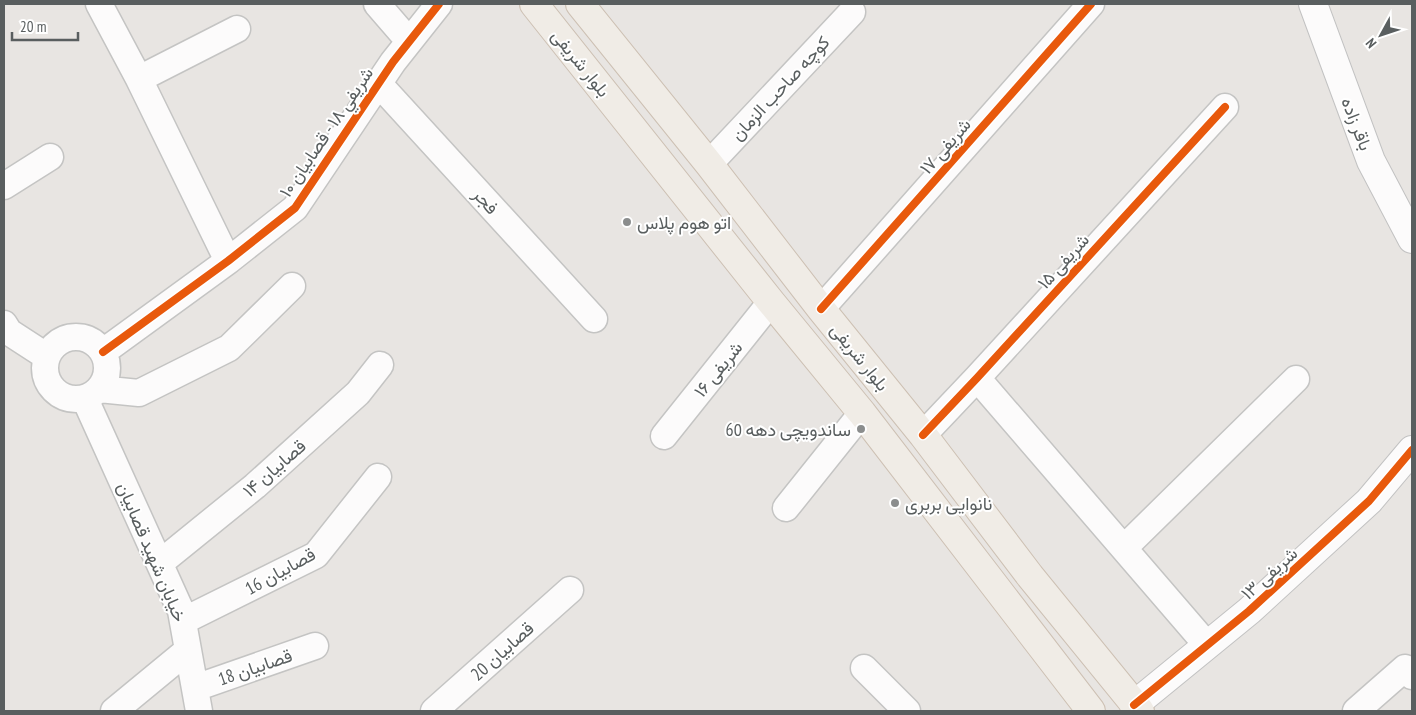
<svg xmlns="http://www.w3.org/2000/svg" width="1416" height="715" font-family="'PT Sans Narrow',Vazirmatn,sans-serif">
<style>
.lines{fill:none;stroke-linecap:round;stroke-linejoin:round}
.street-casing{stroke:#c4c4c3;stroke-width:29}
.secondary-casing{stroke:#c2c2c2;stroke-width:30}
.primary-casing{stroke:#cdc0b3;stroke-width:30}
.street{stroke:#fcfbfb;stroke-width:26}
.secondary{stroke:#fcfbfb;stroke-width:28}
.primary{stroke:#f0ece6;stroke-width:28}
.cycleway-casing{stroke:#fff;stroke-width:11}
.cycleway{stroke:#e8590c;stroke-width:8}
.poi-dot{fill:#8b8d8d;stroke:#fff;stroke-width:2}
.labels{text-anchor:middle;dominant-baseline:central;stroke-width:4;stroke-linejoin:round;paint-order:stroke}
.street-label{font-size:18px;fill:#595e5f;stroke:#fff}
.poi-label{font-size:18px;fill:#595e5f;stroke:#fff;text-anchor:start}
</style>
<rect width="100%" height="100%" fill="#e8e5e2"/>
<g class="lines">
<g class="street-casing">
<path id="street" d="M99,4L139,79L228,261
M377,4L409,41
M139,79L237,29
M378,83L594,319
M709,164L852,12
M4,186L50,157
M821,309L1091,4
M4,324L9,332L46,356
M45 368a31 31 0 1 1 62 0a31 31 0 1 1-62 0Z
M103,352L228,261L295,208L393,62L439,4
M977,378L1207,645
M99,389L139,393L229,348L292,286
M85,399L181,611L199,711
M923,435L977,378L1225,107
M664,436L771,302
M786,508L862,413
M1124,548L1296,379
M160,563L255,486L358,393L380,365
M183,621L316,555L378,477
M864,668L907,711
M195,688L315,646
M114,711L188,650
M434,711L570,590
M1356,711L1405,668L1412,676"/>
</g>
<g class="secondary-casing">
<path id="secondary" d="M1313,4L1371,161L1412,239
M1134,705L1249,611L1369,501L1412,450"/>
</g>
<g class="primary-casing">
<path id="primary" d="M534,4L771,302L862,413L1091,711
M580,4L709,164L821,309L923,435L1030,576L1140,711"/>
</g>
<use href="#street" class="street"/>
<use href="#secondary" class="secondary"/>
<use href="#primary" class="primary"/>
<g class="cycleway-casing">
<path id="cycleway" d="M821,309L1091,4
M103,352L228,261L295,208L393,62L439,4
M923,435L977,378L1225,107
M1134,705L1249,611L1369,501L1412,450"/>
</g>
<use href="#cycleway" class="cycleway"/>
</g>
<g class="poi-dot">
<circle cx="627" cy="222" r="5"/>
<circle cx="861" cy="429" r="5"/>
<circle cx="895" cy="503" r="5"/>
</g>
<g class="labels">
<g class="street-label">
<text transform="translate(581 63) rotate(51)">بلوار شریفی</text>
<text transform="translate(780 88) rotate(-47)">کوچه صاحب الزمان</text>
<text transform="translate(1357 124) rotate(69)">باقر زاده</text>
<text transform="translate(326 132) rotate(-56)">شريفي ۱۸ - قصابیان ۱۰</text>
<text transform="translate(945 146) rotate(-49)">شریفی ۱۷</text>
<text transform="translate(486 201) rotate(48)">فجر</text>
<text transform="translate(1063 261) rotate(-48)">شریفی ۱۵</text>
<text transform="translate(860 357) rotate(51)">بلوار شریفی</text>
<text transform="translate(718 369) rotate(-51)">شریفی ۱۶</text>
<text transform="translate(274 468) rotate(-41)">قصابیان ۱۴</text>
<text transform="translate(152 552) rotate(67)">خیابان شهید قصابیان</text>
<text transform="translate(280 571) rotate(-29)">قصابیان 16</text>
<text transform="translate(1269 573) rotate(-42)">شریفی ۱۳</text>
<text transform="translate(502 651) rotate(-42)">قصابیان 20</text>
<text transform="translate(255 667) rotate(-19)">قصابیان 18</text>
</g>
<g class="poi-label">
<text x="637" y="222">اتو هوم پلاس</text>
<text x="851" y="429" text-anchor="end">ساندویچی دهه 60</text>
<text x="905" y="503">نانوایی بربری</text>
</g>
</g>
<rect width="1416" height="715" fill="none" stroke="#595e5f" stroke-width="10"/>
<g transform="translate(1381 35) rotate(230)" stroke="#ffffff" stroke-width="4" paint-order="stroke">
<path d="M0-4L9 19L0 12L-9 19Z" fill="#595e5f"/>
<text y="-8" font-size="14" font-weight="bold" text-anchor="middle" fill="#595e5f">N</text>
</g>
<path d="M12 32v8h66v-8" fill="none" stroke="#595e5f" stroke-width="2.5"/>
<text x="20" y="32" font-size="15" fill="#595e5f" stroke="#ffffff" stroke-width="4" paint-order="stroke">20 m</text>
</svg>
